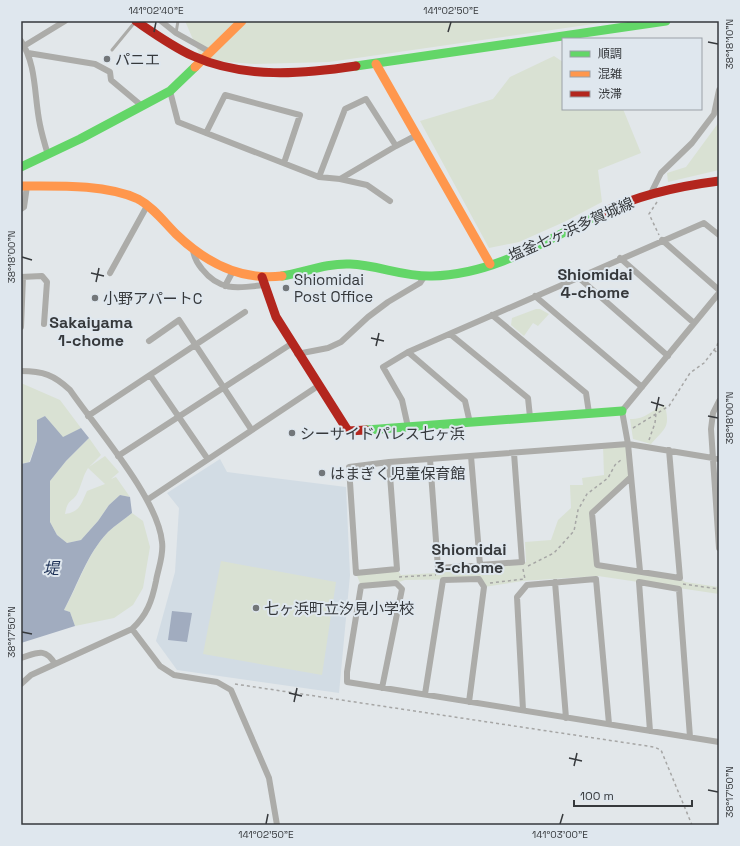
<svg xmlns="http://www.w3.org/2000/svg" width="740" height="846" font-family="'Space Grotesk','Noto Sans JP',sans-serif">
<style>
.built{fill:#d2dce4}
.green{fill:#d9e1d3;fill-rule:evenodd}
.water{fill:#a1acbf}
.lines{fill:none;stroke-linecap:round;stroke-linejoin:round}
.path{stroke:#a6a6a5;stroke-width:1.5;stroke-dasharray:3 3;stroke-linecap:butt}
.lane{stroke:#acaca9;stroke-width:3}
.street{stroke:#acaca9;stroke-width:6}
.fast{stroke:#63d668;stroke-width:9}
.slow{stroke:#ff974d;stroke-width:9}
.jam{stroke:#b3261e;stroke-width:9}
.ticks{fill:none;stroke:#36393c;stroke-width:1.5}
.poi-dot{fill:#727679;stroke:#dfe7ee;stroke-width:1.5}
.labels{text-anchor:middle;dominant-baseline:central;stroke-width:4;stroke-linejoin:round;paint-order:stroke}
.poi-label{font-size:15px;fill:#36393c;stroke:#dfe7ee;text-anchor:start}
.street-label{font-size:15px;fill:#36393c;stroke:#dfe7ee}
.neighbourhood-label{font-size:16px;font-weight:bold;fill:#36393c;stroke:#dfe7ee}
.water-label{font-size:16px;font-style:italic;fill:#1e3257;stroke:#dfe7ee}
.neatline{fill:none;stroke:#36393c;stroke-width:1.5}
.ticks-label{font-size:10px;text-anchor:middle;fill:#36393c}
</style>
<rect width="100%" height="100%" fill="#e2e7ea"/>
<path class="built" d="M220,459L227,472L346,487L350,575L339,693L177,670L156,641L175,572L179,508L167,493Z"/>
<path class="green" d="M185,21H614L329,62L254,64L202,60Z
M554,56L563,62V109H576V110L623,109L641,153L598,170L602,202L564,222L519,242L489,248L420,121L493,99L510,77Z
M719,122V170L668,182L667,173L686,167Z
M536,309H540L549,314L538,326L533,323L524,336L511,325L512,318Z
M21,383L60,400L81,428L63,438L45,416L37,420V441L29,462L21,464Z
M665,405C670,428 666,427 651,444L633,439L630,419C647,419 649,411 665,405Z
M89,438L101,455L89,467L105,456L119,472L111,479L116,477L130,497L120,495L109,505L98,521L81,540L67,543L57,535L50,522V481L66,461ZM88,468L105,484L87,491C81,504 80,512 65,514C68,497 73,503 78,492C82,483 83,476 88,468Z
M628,444L631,477L592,513L597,565L680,578L685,582L719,587V594L598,576L522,581L484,587L479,579L405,580L396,583L361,586L356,573L397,569L401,575L435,573L438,568L526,562L525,542L551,540L558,520L571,508L570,485H583L582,478L604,475L603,446Z
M132,513L143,521L150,547L143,588L133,605L114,618L75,626L70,612L64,610C79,584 87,554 108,532C115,525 125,519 132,513Z
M221,561L336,582L322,675L203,654Z"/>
<path class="water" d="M45,416L63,437L81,428L89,438L66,461L50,481V522L57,535L67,543L81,540L98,521L109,505L120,495L130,497L132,513C125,519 115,525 108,532C87,554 78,584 64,610L70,612L75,626L21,643V464L30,462L37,441V420Z
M172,611L192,613L187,642L168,640Z"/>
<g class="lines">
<path class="path" d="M657,202L649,214L659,235
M714,350L719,354
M633,428L669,406L690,373L704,363L717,346L719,339
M649,440L655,423L656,413
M528,566L554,553L574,531L578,510L587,494L608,478L615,465L622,459
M523,569L525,579
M399,577L436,575
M490,583L524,579
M683,584L719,589
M235,684L654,747L661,750L692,825"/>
<path class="lane" d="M176,33L178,21
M112,50L135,22"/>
<path class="street" d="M161,21L176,33L210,52
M21,41C37,65 34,97 40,125C42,135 45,145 48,155
M24,46L65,21
M28,53L95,64L110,72L111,80L142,106
M170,91L178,122L319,177L345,109L366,99L396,146L340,179L319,177
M206,133L225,95L300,115L284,163
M396,146L417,135
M340,179L367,185L390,201
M650,195L661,173L692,143L714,114L719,90
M21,209L24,207L27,186
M662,240L719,290
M193,250C194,258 197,263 202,269C220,292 239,288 264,285
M620,258L694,323
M110,273L147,206
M21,277L42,276L47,282L44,324
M578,277L668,356
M225,286L233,271
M535,296L642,387
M492,315L586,393L589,413
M21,327L23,277
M450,334L528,398L530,417
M149,341L179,320L251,429
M297,354L328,348L341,342L368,317L388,302L420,283L424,277
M21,371C43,371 54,375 70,390C96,428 158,498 162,542C164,555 158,569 156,581C152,601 147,615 132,629L31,675L21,684
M150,375L207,458
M719,401L713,413L711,429L719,548
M88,416L245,312
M470,423L465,401L408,352L704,223L719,235
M408,427L402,400L383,367L408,352
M118,456L291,344
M471,456L480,565
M430,459L438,568L522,562L514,453
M389,462L397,569L356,573L349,467L389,462L628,444L719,459
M631,477L592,513L597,565L680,578L669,450
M147,500L318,386
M640,571L628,444L622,411L719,293
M555,582L566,718
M132,629L160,666L174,675L217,682L231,690L269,778L277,825
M21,658C37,653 45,647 55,664
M382,688L402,589L396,583L361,586L347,672V682L719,742
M425,694L443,580L479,579L484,587L469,702
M523,710L517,597L527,585L596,579L609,724
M650,731L639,582L679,589L690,737"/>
<path class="fast" d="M356,66L666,21
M21,167L80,139L170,91L195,67
M282,276C305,272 327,263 350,264C378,265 404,277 432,276C495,275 550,238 604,212
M366,430L622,411"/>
<path class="slow" d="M376,64L490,264
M195,67L242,21
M21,186C56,186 105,184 138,199C153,207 164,222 176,234C205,262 240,281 282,276"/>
<path class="jam" d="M136,21C155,34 173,47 193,56C244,79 303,74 356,66
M604,212C640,194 680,186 719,181
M262,277L276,317L348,431L366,430"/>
</g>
<path class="ticks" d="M154,32L156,22M448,32L451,22M708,42L718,44M22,257L32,260M91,273L104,276M96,282L99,268M371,338L384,341M376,346L379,333M651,402L664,406M656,411L659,397M708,416L718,418M22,632L32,634M289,693L302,696M294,702L297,688M569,758L582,761M574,766L577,753M708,790L718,792M266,824L268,814M560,824L563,814"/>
<g class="poi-dot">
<circle cx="107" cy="59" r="4"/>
<circle cx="286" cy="288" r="4"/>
<circle cx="95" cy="298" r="4"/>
<circle cx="292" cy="433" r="4"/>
<circle cx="322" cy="473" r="4"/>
<circle cx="256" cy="608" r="4"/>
</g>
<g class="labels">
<g class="poi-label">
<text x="115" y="59">パニエ</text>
<text x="294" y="279">Shiomidai<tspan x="294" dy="17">Post Office</tspan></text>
<text x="103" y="298">小野アパートC</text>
<text x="300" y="433">シーサイドパレス七ヶ浜</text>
<text x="330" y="473">はまぎく児童保育館</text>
<text x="264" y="608">七ヶ浜町立汐見小学校</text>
</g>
<g class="street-label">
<text transform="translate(571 229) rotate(-24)">塩釜七ヶ浜多賀城線</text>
</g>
<g class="neighbourhood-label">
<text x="595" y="274">Shiomidai<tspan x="595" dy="18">4-chome</tspan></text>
<text x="91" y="322">Sakaiyama<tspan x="91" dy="18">1-chome</tspan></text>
<text x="469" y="549">Shiomidai<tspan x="469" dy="18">3-chome</tspan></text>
</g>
<g class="water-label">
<text x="51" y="568">堤</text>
</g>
</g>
<rect width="740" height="846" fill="none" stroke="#dfe7ee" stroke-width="44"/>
<rect x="562" y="38" width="140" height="72" fill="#dfe7ee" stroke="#9ba1a7"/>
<rect x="570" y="51" width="20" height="6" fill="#63d668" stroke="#9ba1a7"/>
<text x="598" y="58" font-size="12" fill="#36393c">順調</text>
<rect x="570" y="71" width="20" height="6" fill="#ff974d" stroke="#9ba1a7"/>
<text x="598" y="78" font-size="12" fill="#36393c">混雑</text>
<rect x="570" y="91" width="20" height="6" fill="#b3261e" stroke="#9ba1a7"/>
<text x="598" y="98" font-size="12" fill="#36393c">渋滞</text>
<path d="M574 800v6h118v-6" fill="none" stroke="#36393c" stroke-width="2"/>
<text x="580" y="800" font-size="12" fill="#36393c" stroke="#dfe7ee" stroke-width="3" paint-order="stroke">100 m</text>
<rect x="22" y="22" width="696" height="802" class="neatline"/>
<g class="ticks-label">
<text x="156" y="14">141°02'40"E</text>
<text x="451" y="14">141°02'50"E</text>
<text transform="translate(729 44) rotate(-90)" y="4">38°18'10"N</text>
<text transform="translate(11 257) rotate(-90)" y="4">38°18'00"N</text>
<text transform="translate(729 418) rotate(-90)" y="4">38°18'00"N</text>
<text transform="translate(11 632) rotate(-90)" y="4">38°17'50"N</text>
<text transform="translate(729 792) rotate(-90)" y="4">38°17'50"N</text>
<text x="266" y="838">141°02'50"E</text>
<text x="560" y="838">141°03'00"E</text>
</g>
</svg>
